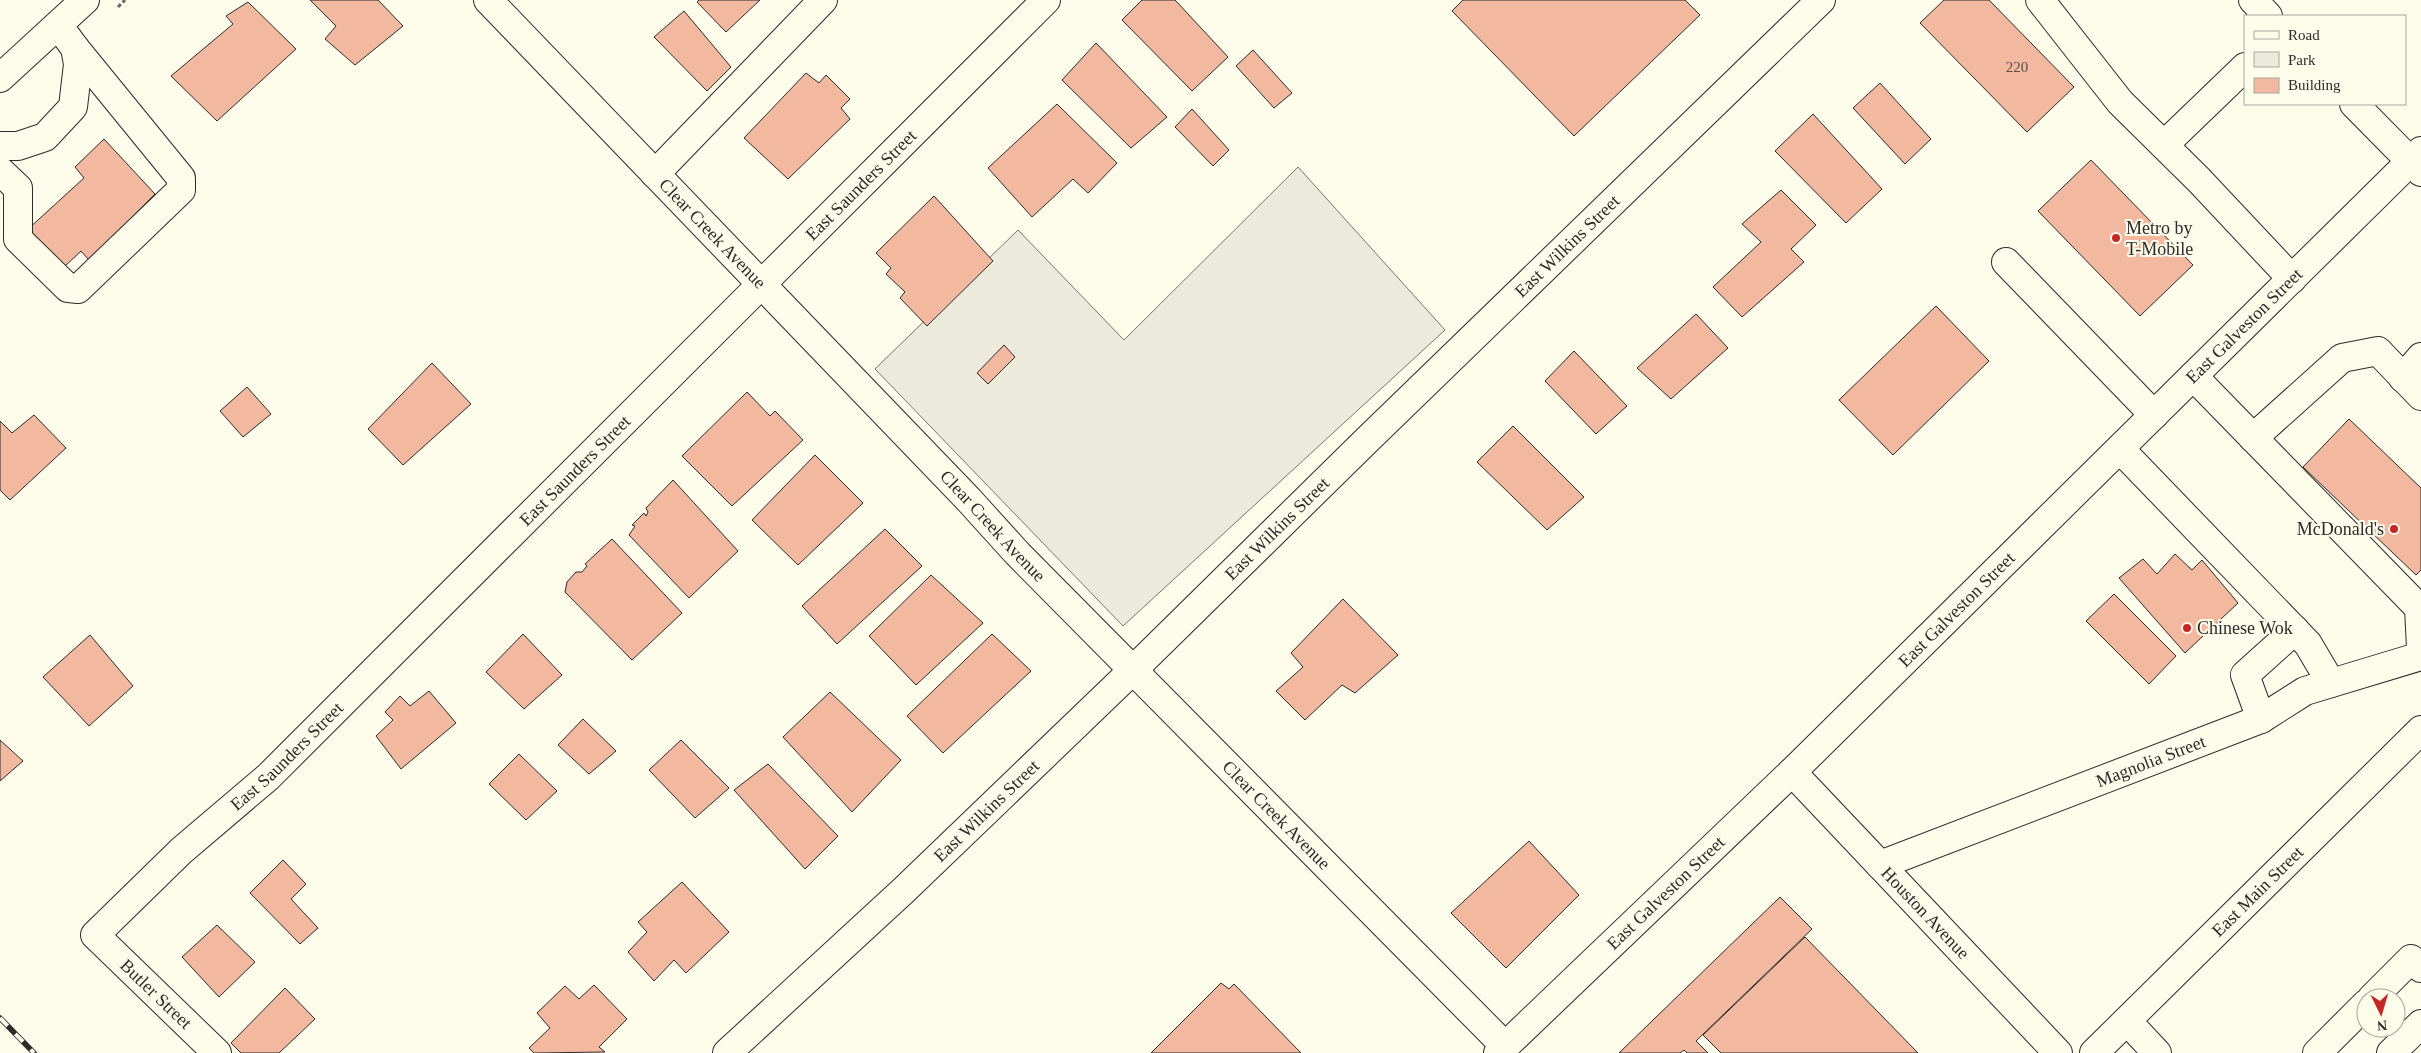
<svg xmlns="http://www.w3.org/2000/svg" width="2421" height="1053" font-family="'Times New Roman',serif">
<style>
.green{fill:#ecebdb;stroke:#74746e}
.building{fill:#f2b8a0;stroke:#2b2b2b}
.lines{fill:none;stroke-linecap:round;stroke-linejoin:round}
.minor-casing{stroke:#2b2b2b;stroke-width:30}
.major-casing{stroke:#2b2b2b;stroke-width:30}
.path{stroke:#6a6964;stroke-width:3;stroke-dasharray:4 2.5;stroke-linecap:butt}
.minor{stroke:#fdfbea;stroke-width:28}
.major{stroke:#fdfbea;stroke-width:28}
.rail-casing{stroke:#2b2b2b;stroke-width:5.5}
.rail{stroke:#fdfbea;stroke-width:4;stroke-dasharray:11;stroke-linecap:butt}
.poi-dot{fill:#c62828;stroke:#fdfbea;stroke-width:2}
.labels{text-anchor:middle;dominant-baseline:central;stroke-width:4;stroke-linejoin:round;paint-order:stroke}
.number-label{font-size:15px;fill:#5d4e48}
.street-label{font-size:18px;fill:#2b2b2b;stroke:#fdfbea}
.poi-label{font-size:18px;fill:#2b2b2b;stroke:#fdfbea;text-anchor:start}
</style>
<rect width="100%" height="100%" fill="#fdfbea"/>
<path class="green" d="M1298,167L1445,330L1123,626L875,369L1018,230L1124,340Z"/>
<path class="building" d="M310,0H378L403,26L355,65L325,39L336,26Z
M699,0H760L726,32L697,2Z
M1142,0H1175L1228,57L1192,91L1122,20Z
M1463,0H1685L1700,15L1574,136L1452,11Z
M1944,0H1989L2074,87L2027,132L1920,23Z
M248,2L296,49L217,121L171,76L233,24L226,16Z
M684,11L731,67L707,91L654,37Z
M1096,43L1167,117L1131,148L1062,80Z
M1253,50L1292,93L1274,108L1236,66Z
M806,73L819,83L826,75L850,99L841,108L850,119L788,179L744,138Z
M1880,83L1931,139L1905,164L1853,108Z
M1057,104L1117,163L1088,193L1073,179L1032,217L988,168Z
M1192,109L1229,150L1213,166L1175,127Z
M1813,114L1882,189L1846,223L1775,151Z
M104,139L155,194L89,260L81,251L63,268L27,230L84,178L75,167Z
M2091,160L2193,265L2140,316L2038,211Z
M1781,190L1816,225L1791,249L1804,262L1742,317L1713,287L1761,242L1742,224Z
M934,196L993,261L927,326L900,298L905,292L886,274L891,268L876,253Z
M1936,306L1989,361L1893,455L1839,400Z
M1696,314L1728,348L1671,399L1637,368Z
M1004,345L1015,357L988,384L977,373Z
M1574,351L1627,406L1596,434L1545,381Z
M432,363L471,404L403,465L368,429Z
M247,387L271,414L243,437L220,411Z
M747,392L770,416L775,411L803,440L732,506L682,456Z
M34,415L66,448L10,500L0,490V421L12,433Z
M2349,419L2421,488V570L2416,575L2303,467Z
M1513,426L1584,497L1547,530L1477,462Z
M815,455L863,503L798,565L752,520Z
M673,480L738,551L689,598L629,535L635,526L632,525L644,513L646,516L648,512L646,508Z
M885,529L922,566L837,644L802,606Z
M612,539L682,613L632,660L565,592L567,582L576,572H582L587,566L585,564Z
M2175,554L2192,570L2202,560L2238,603L2185,653L2119,578L2143,559L2157,574Z
M931,575L983,623L916,685L869,636Z
M2114,594L2176,656L2149,684L2086,621Z
M1343,599L1398,655L1355,693L1342,685L1305,720L1276,691L1303,667L1291,653Z
M523,634L562,675L524,709L486,672Z
M992,634L1031,671L943,753L907,716Z
M90,635L133,686L89,726L43,677Z
M429,691L456,723L401,769L376,736L393,720L385,712L400,696L410,706Z
M830,692L901,760L852,812L783,737Z
M583,719L616,751L589,774L558,745Z
M0,740L23,761L0,781Z
M681,740L729,788L695,818L649,770Z
M519,754L557,791L526,820L489,784Z
M768,764L838,836L805,869L734,790Z
M1529,841L1579,895L1506,968L1451,913Z
M283,860L306,884L291,899L318,928L300,944L250,893Z
M682,882L729,932L686,973L674,960L654,981L628,952L647,932L638,922Z
M1780,897L1812,929L1696,1041L1708,1053H1687L1684,1050L1680,1053H1619Z
M217,925L255,962L219,997L182,957Z
M1805,937L1918,1053H1721L1703,1035Z
M1221,983L1229,989L1234,984L1301,1053H1151Z
M594,985L627,1019L599,1047L605,1052L534,1053L529,1048L550,1028L537,1013L565,986L579,999Z
M285,988L315,1019L279,1053H241L231,1043Z"/>
<g class="lines">
<g class="minor-casing">
<g id="minor">
<path id="s1" d="M488,0L969,500L1017,553L1505,1046"/>
<path d="M2040,0L2120,102L2199,180L2292,279"/>
<path d="M0,78L85,0"/>
<path d="M2164,145L2245,67"/>
<path d="M0,146H18L45,137L73,107L78,64L75,48L58,25"/>
<path d="M0,171L18,188V239L68,288L78,289L181,190V178L75,48"/>
<path d="M655,174L823,0"/>
<path d="M2006,262L2154,415"/>
<path d="M2193,376L2419,608L2421,648"/>
<path d="M2403,378L2421,357"/>
<path d="M2253,438L2342,358L2378,351L2421,396"/>
<path d="M2120,449L2308,644L2331,683"/>
<path d="M2261,719L2245,675L2295,630"/>
<path id="s2" d="M1792,772L2058,1053"/>
<path id="s3" d="M1880,865L2261,719L2305,691L2421,656"/>
<path d="M2372,998L2411,959L2421,968"/>
<path d="M2127,1021L2157,1053"/>
<path id="s4" d="M217,1053L95,935L181,851L268,777L1046,0"/>
<path id="s5" d="M727,1053L903,891L1134,669L1366,441L1821,0"/>
<path id="s6" d="M1498,1053L1792,772L2421,151"/>
<path d="M2317,1053L2366,1004"/>
<path d="M2391,1053L2421,1024"/>
</g>
</g>
<g class="major-casing">
<g id="major">
<path d="M2253,0L2268,16"/>
<path d="M2354,104L2421,172"/>
<path id="s7" d="M2094,1053L2421,730"/>
</g>
</g>
<path class="path" d="M118,7L125,0"/>
<use href="#minor" class="minor"/>
<use href="#major" class="major"/>
<g class="rail-casing">
<path id="rail" d="M0,1018L34,1053"/>
</g>
<use href="#rail" class="rail"/>
</g>
<g class="poi-dot">
<circle cx="2116" cy="238" r="5"/>
<circle cx="2394" cy="529" r="5"/>
<circle cx="2187" cy="628" r="5"/>
</g>
<g class="labels">
<g class="number-label">
<text x="2017" y="67">220</text>
</g>
<g class="street-label">
<text stroke="none"><textPath href="#s4" startOffset="1242">East Saunders Street</textPath></text>
<text stroke="none"><textPath href="#s1" startOffset="324">Clear Creek Avenue</textPath></text>
<text stroke="none"><textPath href="#s5" startOffset="1165">East Wilkins Street</textPath></text>
<text stroke="none"><textPath href="#s6" startOffset="1042">East Galveston Street</textPath></text>
<text stroke="none"><textPath href="#s4" startOffset="838">East Saunders Street</textPath></text>
<text stroke="none"><textPath href="#s1" startOffset="729">Clear Creek Avenue</textPath></text>
<text stroke="none"><textPath href="#s5" startOffset="760">East Wilkins Street</textPath></text>
<text stroke="none"><textPath href="#s6" startOffset="638">East Galveston Street</textPath></text>
<text stroke="none"><textPath href="#s4" startOffset="432">East Saunders Street</textPath></text>
<text stroke="none"><textPath href="#s3" startOffset="290">Magnolia Street</textPath></text>
<text stroke="none"><textPath href="#s5" startOffset="355">East Wilkins Street</textPath></text>
<text stroke="none"><textPath href="#s1" startOffset="1134">Clear Creek Avenue</textPath></text>
<text stroke="none"><textPath href="#s7" startOffset="230">East Main Street</textPath></text>
<text stroke="none"><textPath href="#s6" startOffset="232">East Galveston Street</textPath></text>
<text stroke="none"><textPath href="#s2" startOffset="194">Houston Avenue</textPath></text>
<text transform="translate(156 994) rotate(44)">Butler Street</text>
</g>
<g class="poi-label">
<text x="2126" y="228">Metro by<tspan x="2126" dy="21">T-Mobile</tspan></text>
<text x="2384" y="529" text-anchor="end">McDonald's</text>
<text x="2197" y="628">Chinese Wok</text>
</g>
</g>
<rect x="2244" y="15" width="162" height="90" fill="#fdfbea" stroke="#a9a89e"/>
<rect x="2254" y="31" width="25" height="8" fill="#fdfbea" stroke="#a9a89e"/>
<text x="2288" y="40" font-size="15" fill="#2b2b2b">Road</text>
<rect x="2254" y="52" width="25" height="15" fill="#ecebdb" stroke="#a9a89e"/>
<text x="2288" y="65" font-size="15" fill="#2b2b2b">Park</text>
<rect x="2254" y="78" width="25" height="15" fill="#f2b8a0" stroke="#a9a89e"/>
<text x="2288" y="90" font-size="15" fill="#2b2b2b">Building</text>
<g transform="translate(2381 1013) rotate(175)"><circle r="24" fill="#fdfbea" stroke="#a9a89e"/>
<path d="M0-4L9 19L0 12L-9 19Z" fill="#c62828"/>
<text y="-8" font-size="14" font-weight="bold" text-anchor="middle" fill="#2b2b2b">N</text>
</g>
</svg>
